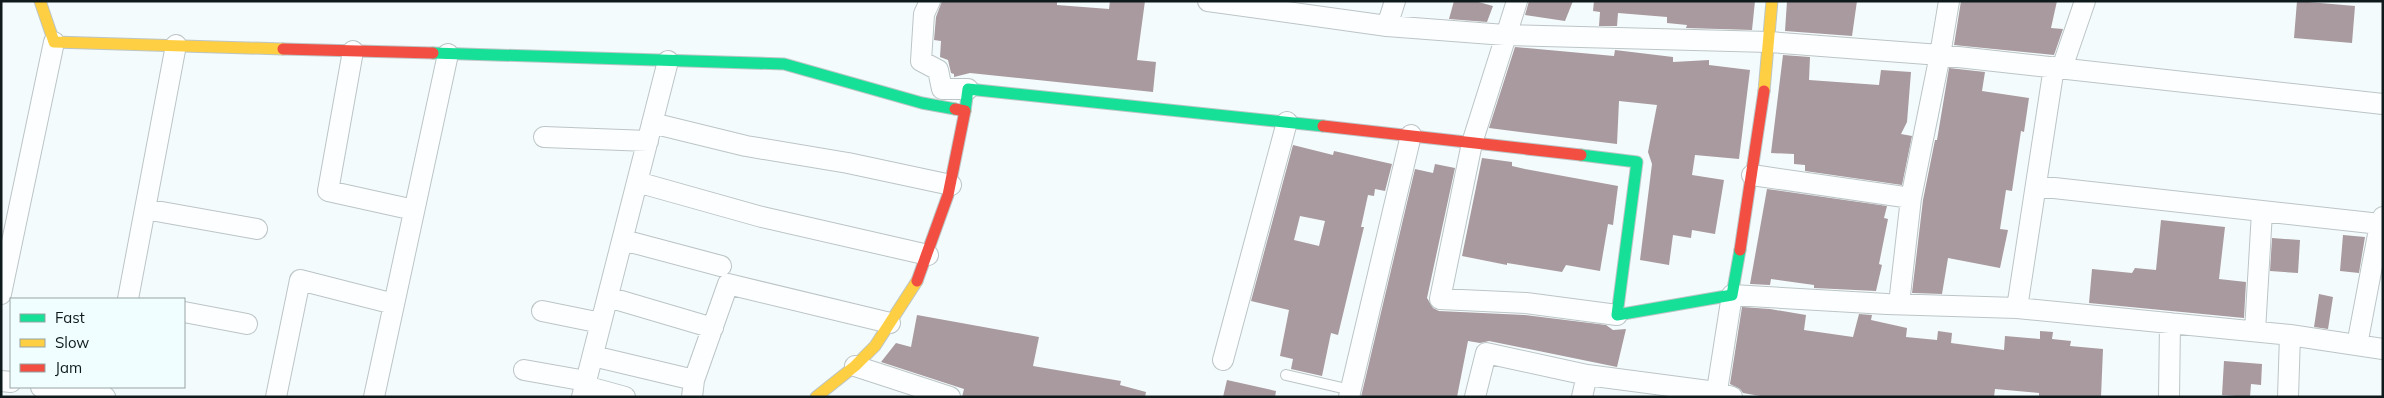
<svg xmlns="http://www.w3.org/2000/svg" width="2384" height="398" font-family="Mulish,sans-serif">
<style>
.building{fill:#a89a9e;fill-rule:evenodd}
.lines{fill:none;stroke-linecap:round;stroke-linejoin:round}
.lane-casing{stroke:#bcc5c6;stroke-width:12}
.street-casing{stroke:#bcc5c6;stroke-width:22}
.fast-casing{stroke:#bcc5c6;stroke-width:13}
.slow-casing{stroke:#bcc5c6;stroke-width:13}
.jam-casing{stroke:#bcc5c6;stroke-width:13}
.lane{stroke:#fdfeff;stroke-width:10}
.street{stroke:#fdfeff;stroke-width:20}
.fast{stroke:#16e098;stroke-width:11}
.slow{stroke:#ffcf43;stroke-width:11}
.jam{stroke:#f24e42;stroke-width:11}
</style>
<rect width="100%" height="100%" fill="#f4fbfc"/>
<path class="building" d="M942,1H1057V5L1109,9L1110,1H1145L1137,60L1156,62L1153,92L970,73L954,77V74L951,73L948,60L940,57L941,41L934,40L936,17Z
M1454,1H1475L1493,6L1487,22L1449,19Z
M1529,1H1573L1565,21L1525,15Z
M1594,1H1755L1752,30L1686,28L1687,25L1667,23V17L1618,13L1617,26H1599L1600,12L1593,11Z
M1787,1H1857L1852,36L1785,31Z
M1961,1H2057L2051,28L2063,29L2054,55L1954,45Z
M2297,1L2355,6L2352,43L2294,38Z
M1515,47L1614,56L1615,50L1673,57V62L1709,60V65L1750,70L1739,159L1695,155L1692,175L1724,180L1715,234L1692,230L1691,238L1673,235L1669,265L1640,260L1652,164L1648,152L1657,105L1619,101L1617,144L1489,128Z
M1783,55L1810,57L1809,80L1879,85L1881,70L1911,72L1907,122L1901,134L1912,136L1902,185L1805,171V165L1794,164V154L1771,153Z
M1949,68L1985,72L1982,91L2029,98L2024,132L2021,131L2012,191L2006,190L2000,229L2008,230L2000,268L1948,258L1942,294L1912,293L1923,200L1935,140H1937Z
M1293,145L1333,155L1334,151L1392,164L1385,191L1375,189L1374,196L1368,195L1361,227H1364L1338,335L1331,333L1322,376L1291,369L1293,359L1280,356L1289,310L1251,301ZM1300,216L1325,221L1319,246L1294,240Z
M1482,158L1512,162V166L1525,169L1618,186L1613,225L1608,224L1600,271L1566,265L1562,272L1507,263V265L1462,256Z
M1435,164L1455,168L1427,298L1433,308L1439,311L1525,315L1606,325L1613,330L1626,329L1617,367L1489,341L1480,343L1468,341L1457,397H1361L1415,169L1433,173Z
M1767,189L1887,206L1884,218L1888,219L1879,264L1882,265L1876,291L1814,288V285L1771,279L1770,285L1750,284Z
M2161,220L2225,227L2219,279L2246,282L2244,318L2089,303L2092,269L2132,273L2135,268L2156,270Z
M2343,235L2365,237L2359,273L2340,271Z
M2272,238L2300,240L2298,273L2270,271Z
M2319,294L2333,297L2328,329L2314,327Z
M1742,307L1770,309L1806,315L1804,330L1853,337L1859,314L1872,315L1871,320L1907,328L1906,337L1937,340L1938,331L1952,333L1951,343L2004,350L2005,336L2040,339V331L2053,332L2052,339L2071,341L2070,346L2103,349L2101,397H2039V393L1995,389L1994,397H1766L1743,393L1740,389L1730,384Z
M917,315L1039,337L1033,366L1121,381L1120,385L1146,392L1145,397H962L964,389L881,362L896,343L911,347Z
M2224,361L2262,364L2261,385L2251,384L2250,397L2222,395Z
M1227,380L1276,391L1275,397H1223Z"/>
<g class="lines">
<g class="lane-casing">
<path id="lane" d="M1286,375L1351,390"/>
</g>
<g class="street-casing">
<path id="street" d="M930,1L924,14L921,61L938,70L942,89H968
M1208,1L1387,26L1505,35L1769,42L1940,55L1911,198L1899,304
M1517,1L1472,143L1440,299L1526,303L1617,315
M1949,1L1940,55L2383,104
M1387,26L1395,1
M353,51L328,191L414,210
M2062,68L2085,1
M652,123L746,146L848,163L951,185
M544,137L648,141
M1752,175L1911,198
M637,182L762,217L928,255
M2036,186L2380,224L2383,217
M145,209L257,229
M623,240L721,266
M1,294L54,42
M608,297L713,328
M128,299L176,45
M2017,308L2054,67
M542,311L601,323
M184,312L247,324
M2255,331L2262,212
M2357,345L2380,224
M593,356L694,380
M1223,360L1287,122
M855,366L950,397
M524,370L586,381
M1587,375L1716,392L1732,397
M1,381L11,382
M585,386L625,397
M41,387L105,397
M276,397L300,280L394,304
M374,397L448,54
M582,397L668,61
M692,397L694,380L728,284L890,323
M1349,397L1411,135
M1475,397L1486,353L1587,375L1582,397
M1716,397L1732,295L1887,304L2017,308L2290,335
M2169,397L2170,323
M2288,397L2290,335L2383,349"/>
</g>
<g class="fast-casing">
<path id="fast" d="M433,53L784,64L922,103L955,109
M965,111L968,89L1323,126
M1581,155L1637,162L1617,315L1732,295L1740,250"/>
</g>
<g class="slow-casing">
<path id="slow" d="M40,1L54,42L283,49
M1764,91L1772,1
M816,397L855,366L875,346L917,281"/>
</g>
<g class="jam-casing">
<path id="jam" d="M283,49L433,53
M1323,126L1581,155
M1740,250L1764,91
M917,281L948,195L965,111L955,109"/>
</g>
<use href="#lane" class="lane"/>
<use href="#street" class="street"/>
<use href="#fast" class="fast"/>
<use href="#slow" class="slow"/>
<use href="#jam" class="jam"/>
</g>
<rect width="2384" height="398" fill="none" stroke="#0e1a1b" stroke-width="5"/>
<rect x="10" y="298" width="175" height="90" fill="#f1feff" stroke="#96a3a4"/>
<rect x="20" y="314" width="25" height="8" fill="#16e098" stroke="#96a3a4"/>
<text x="55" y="323" font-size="15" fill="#0e1a1b">Fast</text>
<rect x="20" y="339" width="25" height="8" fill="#ffcf43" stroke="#96a3a4"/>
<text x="55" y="348" font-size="15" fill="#0e1a1b">Slow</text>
<rect x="20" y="364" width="25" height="8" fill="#f24e42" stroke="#96a3a4"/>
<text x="55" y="373" font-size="15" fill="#0e1a1b">Jam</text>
</svg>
